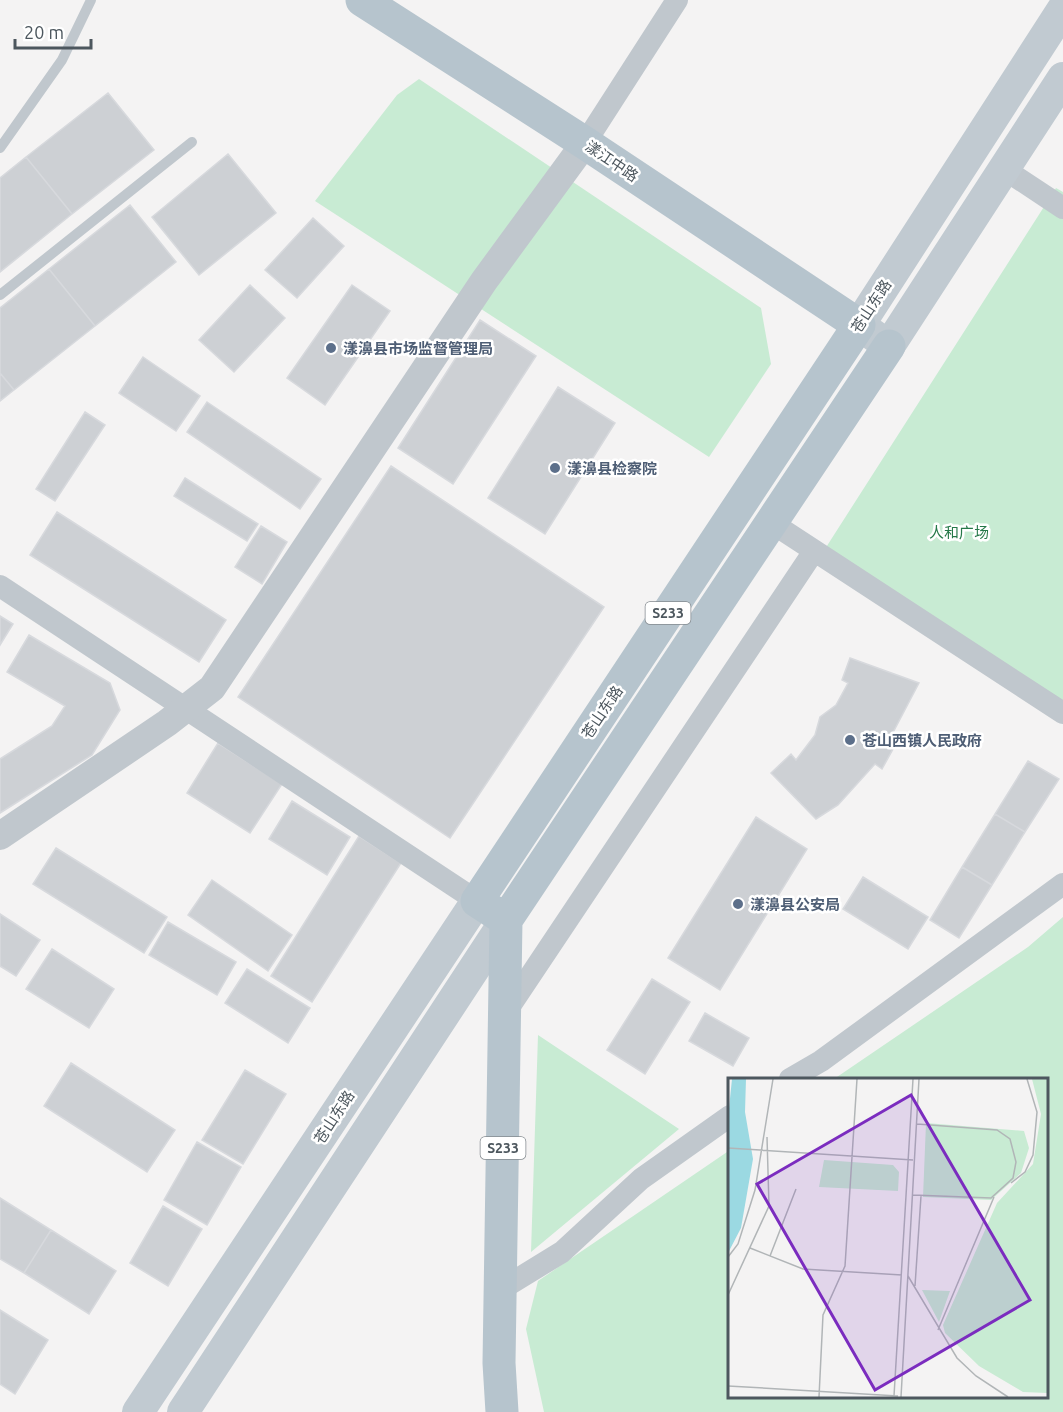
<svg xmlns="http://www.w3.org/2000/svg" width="1063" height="1412" font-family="Ubuntu,'Noto Sans SC',sans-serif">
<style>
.green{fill:#c8ebd3}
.building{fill:#cdd0d4;stroke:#d7d9dd;stroke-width:1.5}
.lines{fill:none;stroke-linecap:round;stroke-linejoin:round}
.service{stroke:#c0c7cd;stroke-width:10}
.minor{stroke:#c0c7cd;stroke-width:22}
.tertiary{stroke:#c0c7cd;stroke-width:28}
.secondary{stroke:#c1cad1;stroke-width:32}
.primary{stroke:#b6c4cd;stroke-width:33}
.service-dot{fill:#5c6f8a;stroke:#fff;stroke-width:2}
.labels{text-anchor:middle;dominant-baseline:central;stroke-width:5;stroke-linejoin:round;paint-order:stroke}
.shield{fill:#fff;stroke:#82898e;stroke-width:1.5}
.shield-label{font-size:14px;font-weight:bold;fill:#4d575e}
.street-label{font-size:15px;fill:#4d575e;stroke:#fff}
.service-label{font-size:15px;font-weight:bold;fill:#4e5e75;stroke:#fff;text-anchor:start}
.park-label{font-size:15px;fill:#257848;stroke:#fff}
.inset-road{fill:none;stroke:#b1b5b7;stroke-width:1.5}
.view{fill:#7b2cbf;fill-opacity:0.15;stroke:#7b2cbf;stroke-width:3}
.inset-edge{fill:none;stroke:#4d575e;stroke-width:3}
</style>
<rect width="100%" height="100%" fill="#f4f3f3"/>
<path class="green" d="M419,79L761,308L771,364L709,457L315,201L397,95Z
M1056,188L1063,192V724L816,563Z
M1063,917V1412H544L526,1329L538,1281L730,1150V1396H1046V1079H834L1028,947Z
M538,1035L679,1129L531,1252Z"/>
<path class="building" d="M108,93L154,150L72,214L26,157Z
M228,154L276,213L199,275L152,217Z
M26,157L72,214L0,272V178Z
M130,205L176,262L95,326L49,269Z
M313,218L344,246L297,298L265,270Z
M49,269L95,326L14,390L0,373V308Z
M250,285L285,318L234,372L199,340Z
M352,285L390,311L325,405L287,378Z
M480,320L536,356L453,484L398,448Z
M143,357L200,396L176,431L119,393Z
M0,373L14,390L0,401Z
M558,387L615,423L545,534L488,498Z
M207,402L321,479L300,509L187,432Z
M85,412L105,425L55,501L36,489Z
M391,466L604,607L450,838L238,697Z
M185,478L258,524L247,541L174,496Z
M57,512L226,620L199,662L30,555Z
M261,526L287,542L262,584L235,567Z
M0,616L13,624L0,645Z
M29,635L110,683L120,710L92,755L0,813V759L52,726L65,706L7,672Z
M850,658L919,683L886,746L893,749L882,769L875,764L838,805L816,819L771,773L791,754L796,760L815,735L820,717L836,705L848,683L842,680Z
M218,743L282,784L250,833L187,793Z
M1028,761L1059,779L1025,832L995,814Z
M292,801L350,837L327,875L269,839Z
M995,814L1025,832L992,885L962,867Z
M756,817L807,849L720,990L668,958Z
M359,836L401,863L312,1002L271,976Z
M56,848L167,917L144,953L33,884Z
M962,867L992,885L959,938L930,920Z
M863,877L928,917L908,949L843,909Z
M212,880L292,935L268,971L188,915Z
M0,914L40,940L16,976L0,966Z
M168,922L236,962L217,995L149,955Z
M52,949L114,989L89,1028L26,989Z
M247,969L310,1008L288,1043L225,1003Z
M652,979L690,1002L645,1074L607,1050Z
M705,1013L749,1038L733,1066L689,1041Z
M71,1063L175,1130L147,1172L44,1106Z
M245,1070L286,1094L243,1164L202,1140Z
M197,1142L241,1167L207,1225L164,1200Z
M0,1198L51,1230L24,1273L0,1259Z
M163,1206L202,1229L168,1286L130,1263Z
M51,1230L116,1271L89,1314L24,1273Z
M0,1310L48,1340L15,1394L0,1384Z"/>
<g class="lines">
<path class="service" d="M0,148L62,60L91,0
M0,295L192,142"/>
<path class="minor" d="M585,143L677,0
M1004,169L1063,208
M772,523L1063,713
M0,586L477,901
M506,1012L814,551
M790,1079L821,1061L1063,884
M500,1290L562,1252L641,1179L730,1116"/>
<path class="tertiary" d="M0,836L167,723L212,688L484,281L585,143"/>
<path class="secondary" d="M1063,9L859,325L889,346L1063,78
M138,1412L477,901
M183,1412L506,920"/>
<path class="primary" d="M362,0L585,143L859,325L477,901L506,920L499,1363L502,1412
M506,920L889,346"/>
</g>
<g class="service-dot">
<circle cx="331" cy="348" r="6"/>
<circle cx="555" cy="468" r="6"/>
<circle cx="850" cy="740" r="6"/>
<circle cx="738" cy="904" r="6"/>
</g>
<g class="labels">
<g class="shield">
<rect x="645.5" y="602" width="45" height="22" rx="4.5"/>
<rect x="480.5" y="1137" width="45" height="22" rx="4.5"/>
</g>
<g class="shield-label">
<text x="668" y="613">S233</text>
<text x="503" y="1148">S233</text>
</g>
<g class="street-label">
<text transform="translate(612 161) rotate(34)">漾江中路</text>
<text transform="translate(871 306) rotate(-57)">苍山东路</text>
<text transform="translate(602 712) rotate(-56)">苍山东路</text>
<text transform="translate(334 1117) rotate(-57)">苍山东路</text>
</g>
<g class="service-label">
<text x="343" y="348">漾濞县市场监督管理局</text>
<text x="567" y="468">漾濞县检察院</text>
<text x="862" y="740">苍山西镇人民政府</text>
<text x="750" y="904">漾濞县公安局</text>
</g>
<g class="park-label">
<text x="959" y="532">人和广场</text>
</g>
</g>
<g transform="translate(728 1078)">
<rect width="320" height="320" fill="#f4f3f3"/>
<path d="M304,1H319V315L295,314L251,288L217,255L215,247L269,125L305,86L313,36ZM198,45L296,53L301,70L293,95L263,122L195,119ZM96,82L165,87L171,94L170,113L91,109ZM194,212L222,213L211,244Z" fill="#c8ebd3"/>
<path d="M4,1H18L17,34L25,81L13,150L0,175V40Z" fill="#9bd9e2"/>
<path class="inset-road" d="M0,70L185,82M283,105L297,94L305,77L309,34L299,1M185,117L263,120L285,100L288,84L282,61L269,52L189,46M22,170L75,191L174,197M42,178L68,111M0,179L10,166L27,112L45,1M180,198L229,280L248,298L280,319M187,208L193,118M0,217L41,128L39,59M210,252L266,119M0,308L170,318M166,318L185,1M91,319L95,237L117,188L129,1M173,319L191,1"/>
<path class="view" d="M183,17L302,222L147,312L29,106Z"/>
<rect width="320" height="320" class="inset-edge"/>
</g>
<path d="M15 39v9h76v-9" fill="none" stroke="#4d575e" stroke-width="3"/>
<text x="24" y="39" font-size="18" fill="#4d575e" stroke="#ffffff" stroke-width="4.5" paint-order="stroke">20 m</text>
</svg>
